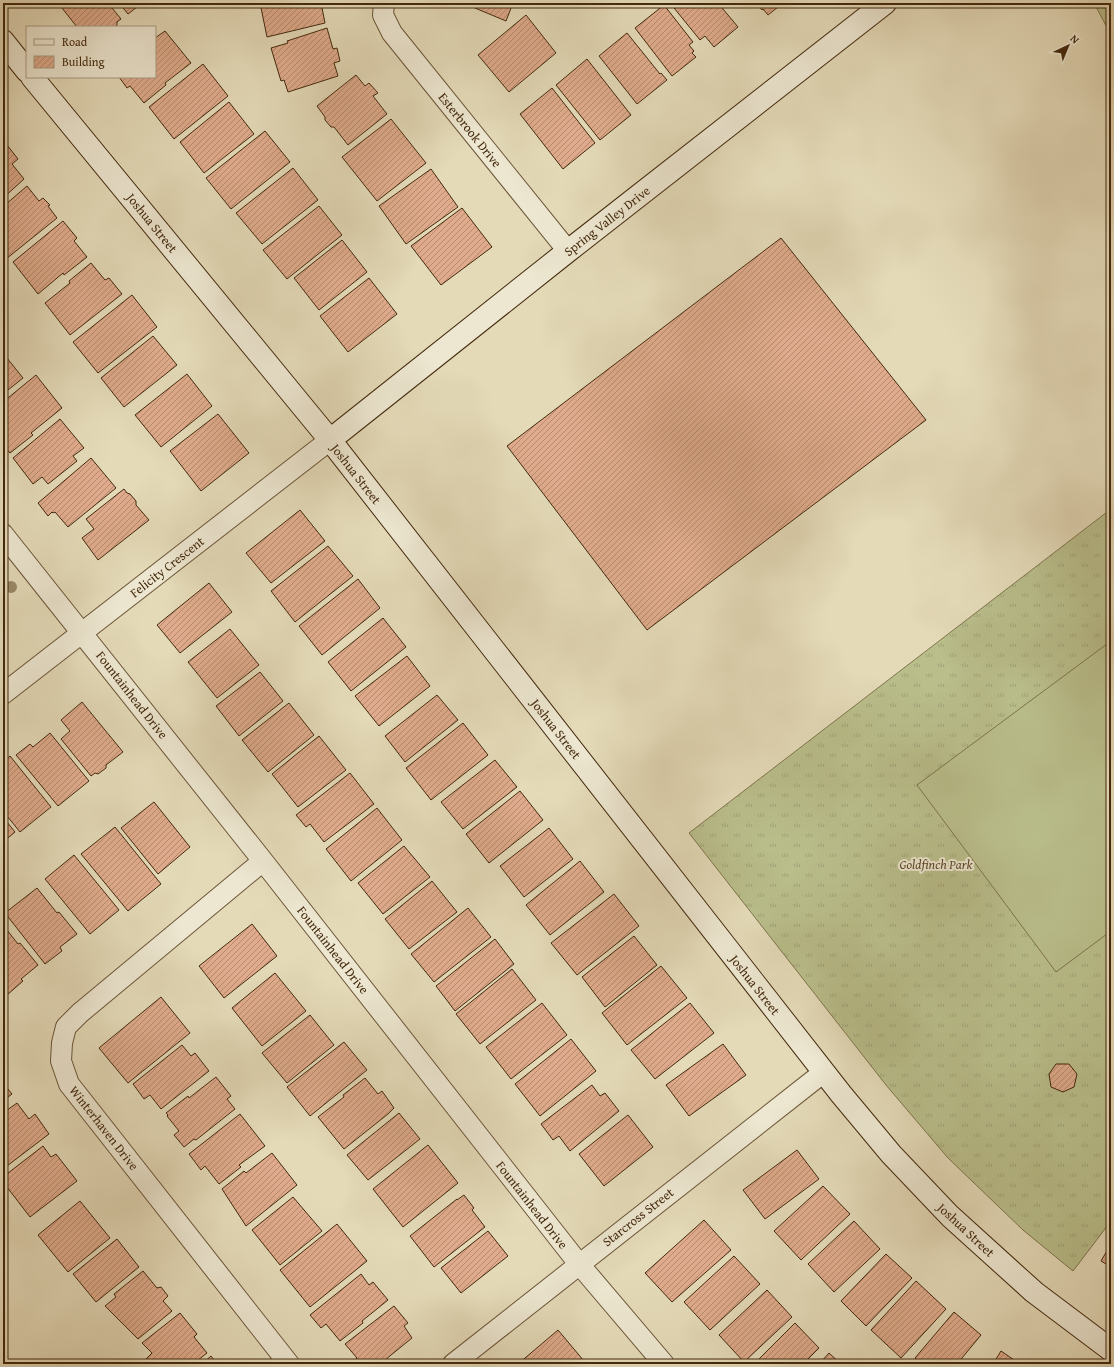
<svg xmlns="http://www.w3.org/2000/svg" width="1114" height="1367" font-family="'Gentium Book Plus',serif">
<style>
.grass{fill:url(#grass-tufts);stroke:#7e744c}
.forest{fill:url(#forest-firs);stroke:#7e744c}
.pitch{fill:#b9be8b;stroke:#7e744c}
.building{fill:url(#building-hatch);stroke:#43290d}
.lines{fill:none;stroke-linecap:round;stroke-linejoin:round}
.street-casing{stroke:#6b5538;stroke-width:22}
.secondary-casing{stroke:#43290d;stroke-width:24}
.street{stroke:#ede7d1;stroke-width:20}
.secondary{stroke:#ede7d1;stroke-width:22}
.tree{fill:#998968}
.labels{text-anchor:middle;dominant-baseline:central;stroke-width:4;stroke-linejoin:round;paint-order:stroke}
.street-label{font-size:13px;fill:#43290d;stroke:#ede7d1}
.park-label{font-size:13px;font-style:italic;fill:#5b4726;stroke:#ede7d1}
</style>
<defs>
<pattern id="grass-tufts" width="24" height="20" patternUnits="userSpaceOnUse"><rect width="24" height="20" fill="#b9be8b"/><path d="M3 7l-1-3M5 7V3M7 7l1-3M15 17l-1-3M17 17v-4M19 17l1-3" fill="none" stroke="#a0a377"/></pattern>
<pattern id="forest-firs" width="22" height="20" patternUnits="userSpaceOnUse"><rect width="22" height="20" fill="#b9be8b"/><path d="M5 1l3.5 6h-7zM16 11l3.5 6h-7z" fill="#a0a377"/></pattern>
<pattern id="building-hatch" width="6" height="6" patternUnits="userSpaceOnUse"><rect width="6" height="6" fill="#dfab8c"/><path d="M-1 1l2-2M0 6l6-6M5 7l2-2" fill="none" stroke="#b68b71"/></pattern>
</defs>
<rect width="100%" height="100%" fill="#e4dab8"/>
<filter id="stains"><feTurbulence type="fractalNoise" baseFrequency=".005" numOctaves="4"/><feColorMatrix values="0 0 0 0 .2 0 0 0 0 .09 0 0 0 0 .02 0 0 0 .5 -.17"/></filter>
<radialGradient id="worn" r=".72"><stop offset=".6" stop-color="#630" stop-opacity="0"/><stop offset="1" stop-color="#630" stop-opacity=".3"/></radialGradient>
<path class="grass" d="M1111,509V1221L1073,1271L1023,1230L948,1158L886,1085L689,833Z"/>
<path class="forest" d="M1094,3H1111V35Z"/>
<path class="pitch" d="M1111,641V931L1056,972L917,785Z"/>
<path class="building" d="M58,3H108L121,19L117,22V25L115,27H77Z
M119,3H142L128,14Z
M260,3H321L325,23L267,37Z
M463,3H513L506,21Z
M670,3H718L738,27L714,47L705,36L700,40Z
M758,3H783L768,15L763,9L762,10L758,5Z
M664,5L693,42L689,45L694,51L692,53L696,57L672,76L635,28Z
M526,15L556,53L509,92L478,55Z
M327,28L333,49L337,48L340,61L334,63L338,76L288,92L284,80L281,81L271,48L288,43L287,41Z
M165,31L191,63L165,83L166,85L144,103L130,86L127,88L119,77H155V38Z
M627,33L660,74L661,73L667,80L637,104L599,56Z
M587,59L631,115L600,140L556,85Z
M203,64L228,96L174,139L149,107Z
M356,75L365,86L369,83L378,93L373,96L387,114L348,145L334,127H331L325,120V117L317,106Z
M552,88L595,143L563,169L520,114Z
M229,102L254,134L204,173L180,142Z
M391,119L426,163L377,201L342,157Z
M265,131L290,162L231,209L206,178Z
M7,145L18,159L12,164L24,179L3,198V148Z
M293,168L318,200L262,244L236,213Z
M431,169L458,207L406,244L379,206Z
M27,186L39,201L43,198L50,205L48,206L57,218L6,259L3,255V209L6,207L5,205Z
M319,206L342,235L287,279L263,250Z
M462,208L492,247L441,285L411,246Z
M63,221L77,238L74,241L87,257L64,275L63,273L38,294L13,262Z
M781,238L926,420L647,630L507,446Z
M342,240L367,272L319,310L294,278Z
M91,263L105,280L109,278L122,294L70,335L45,303L70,283L69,281Z
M369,278L397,314L348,352L320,316Z
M132,295L157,327L98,373L73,342Z
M153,336L177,365L124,407L101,378Z
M3,353L23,378L3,394Z
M187,374L212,406L161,447L135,415Z
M36,375L62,408L31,433L33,435L10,453L3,445V402Z
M218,414L249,453L201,491L170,451Z
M60,419L84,448L73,456L77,461L48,484L42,477L33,484L13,458Z
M91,458L116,488L68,527L55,512L53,513L52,512L48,516L38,503Z
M124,489L127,493L130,494L136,501V505L149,520L98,560L82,538L94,529L86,519Z
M300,510L325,541L271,583L246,553Z
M328,546L353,576L295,622L271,591Z
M358,579L380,608L322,655L299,626Z
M209,583L232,612L180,653L157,625Z
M383,618L406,647L351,691L328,662Z
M230,629L259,665L217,698L188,662Z
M407,656L430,686L379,726L355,696Z
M260,672L283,701L239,736L216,706Z
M437,695L458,720L405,762L385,736Z
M82,702L123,752L106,765V768L98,774L95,773L91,776L61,739L70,731L61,720Z
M289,703L314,735L268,772L242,740Z
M463,723L488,755L431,800L406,768Z
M50,733L89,781L58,806L16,755L30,744L33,747Z
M319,736L346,770L298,807L272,774Z
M3,755L7,759L10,756L51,807L20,832L3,811Z
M495,760L517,787L463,829L441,802Z
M350,773L374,804L324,842L310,824L306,827L296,815Z
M520,791L543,820L489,863L466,834Z
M154,802L190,847L158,874L121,828Z
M377,808L402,840L351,881L326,849Z
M3,817L15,832L3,842Z
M115,827L161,884L128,911L81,854Z
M549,828L573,859L524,897L500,866Z
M404,846L430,877L383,914L358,883Z
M74,855L119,910L90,934L45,879Z
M580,861L604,892L550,935L526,905Z
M432,881L457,912L409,949L385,919Z
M37,888L57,913L59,912L77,934L60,947L62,951L45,964L5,913Z
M614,894L639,926L577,975L551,943Z
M468,908L491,937L434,982L411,954Z
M252,924L277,956L224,998L199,966Z
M3,925L18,944L20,943L38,965L21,979L23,981L7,995L3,990Z
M634,936L657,965L605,1007L582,977Z
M495,939L514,964L455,1011L436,986Z
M661,966L687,998L627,1045L602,1013Z
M512,969L536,1000L480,1044L456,1014Z
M275,973L306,1011L262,1046L232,1008Z
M161,997L190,1033L128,1083L99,1048Z
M542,1003L567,1035L511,1079L486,1047Z
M690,1003L714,1033L655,1079L631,1050Z
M310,1015L334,1045L287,1083L262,1053Z
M571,1039L596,1071L540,1116L515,1084Z
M344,1042L367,1070L310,1116L287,1087Z
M723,1044L746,1075L689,1116L666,1085Z
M182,1045L191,1056L195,1053L209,1071L161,1109L150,1095L144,1099L133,1084Z
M1056,1064H1069L1077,1074L1074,1087L1063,1092L1051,1087L1049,1074Z
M216,1077L231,1096L227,1099L235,1109L196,1140L194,1139L184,1147L174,1135L179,1131L167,1116L168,1115L166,1113L188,1096L189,1098Z
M365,1078L378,1094L382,1091L394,1108L388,1114L344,1149L318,1117L344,1097L343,1095Z
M3,1083L12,1094L3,1101Z
M592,1085L600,1096L605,1093L619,1111L570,1151L559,1136L553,1140L541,1124Z
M17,1103L29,1119L35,1114L49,1134L3,1169V1113Z
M399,1113L420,1139L368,1180L347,1155Z
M240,1114L265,1146L239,1165L241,1167L219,1184L205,1166L201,1170L189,1154Z
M628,1115L653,1147L604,1186L579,1154Z
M428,1145L458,1183L403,1227L373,1189Z
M43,1146L51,1157L56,1154L77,1181L30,1217L3,1182V1177Z
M797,1150L819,1179L765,1219L743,1190Z
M272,1153L297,1185L246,1226L222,1189L244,1171L246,1173Z
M823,1186L850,1214L801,1260L774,1231Z
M464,1195L474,1208L472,1210L485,1227L434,1267L410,1236L457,1199V1200Z
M293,1197L322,1231L280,1265L252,1230Z
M80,1201L110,1238L68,1272L38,1235Z
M704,1220L731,1250L672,1302L645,1273Z
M854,1221L880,1249L834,1292L808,1264Z
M337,1224L367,1261L310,1307L280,1270Z
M488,1231L508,1256L461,1293L441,1268Z
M117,1239L139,1267L96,1302L73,1274Z
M1111,1244V1267L1101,1261Z
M886,1254L912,1278L866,1326L841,1301Z
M734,1256L760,1284L710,1330L684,1302Z
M143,1271L157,1288L161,1287L168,1296L163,1301L172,1311L138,1339L105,1306L116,1297L114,1294Z
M361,1274L369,1285L373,1282L388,1300L362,1321L363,1323L340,1341L326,1324L321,1328L310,1315Z
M916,1281L946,1309L901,1358L871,1330Z
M767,1290L792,1317L744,1362L719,1335Z
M394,1306L408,1323L404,1326L412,1338L380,1364H352L351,1363L357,1358L345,1344Z
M954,1312L981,1335L957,1364H922L915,1358Z
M180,1313L197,1334L194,1337L207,1353L193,1364H141L152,1353L142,1343Z
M795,1323L819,1348L803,1364H754Z
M558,1330L584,1361L580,1364H518Z
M1001,1351L1020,1364H993Z
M829,1353L841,1364H819Z
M211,1356L217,1364H204L203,1363Z"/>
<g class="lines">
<g class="street-casing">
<path id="street" d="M384,3L383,15L392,33L568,251
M3,534L263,861L579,1264L664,1364
M3,694L330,440
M263,861L80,1013L66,1027L62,1043L61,1061L69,1084L289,1364
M453,1364L824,1072"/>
</g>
<g class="secondary-casing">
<path id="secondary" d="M3,41L27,71
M32,77L330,440L841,1094L891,1154L950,1216L1034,1292L1111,1350
M330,440L568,251L885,3"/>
</g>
<use href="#street" class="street"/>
<use href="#secondary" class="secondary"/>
</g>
<circle class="tree" cx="11" cy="587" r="6"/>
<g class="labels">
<g class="street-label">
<text transform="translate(470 130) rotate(51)">Esterbrook Drive</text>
<text transform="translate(607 221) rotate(-38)">Spring Valley Drive</text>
<text transform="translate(152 223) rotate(51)">Joshua Street</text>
<text transform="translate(356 474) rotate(52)">Joshua Street</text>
<text transform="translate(167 567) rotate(-38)">Felicity Crescent</text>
<text transform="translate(132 695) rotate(52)">Fountainhead Drive</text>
<text transform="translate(556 729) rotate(52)">Joshua Street</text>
<text transform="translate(333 950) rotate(52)">Fountainhead Drive</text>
<text transform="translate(755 985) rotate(52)">Joshua Street</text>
<text transform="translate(104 1128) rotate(52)">Winterhaven Drive</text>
<text transform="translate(532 1205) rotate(52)">Fountainhead Drive</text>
<text transform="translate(638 1217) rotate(-38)">Starcross Street</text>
<text transform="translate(966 1230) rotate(43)">Joshua Street</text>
</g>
<g class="park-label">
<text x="936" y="864">Goldfinch Park</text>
</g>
</g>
<rect width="1114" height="1367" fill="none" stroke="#e4dab8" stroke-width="16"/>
<rect x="4" y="4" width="1106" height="1359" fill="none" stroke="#43290d" stroke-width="2"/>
<rect x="8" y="8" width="1098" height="1351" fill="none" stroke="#43290d"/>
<rect x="26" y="26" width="130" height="52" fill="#ede7d1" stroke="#a99b83"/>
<rect x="34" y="39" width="20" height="6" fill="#ede7d1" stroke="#a99b83"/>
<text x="62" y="46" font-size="12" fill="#43290d">Road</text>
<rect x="34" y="56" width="20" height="12" fill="url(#building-hatch)" stroke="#a99b83"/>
<text x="62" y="66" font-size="12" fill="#43290d">Building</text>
<g transform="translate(1068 46) rotate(44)" stroke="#ede7d1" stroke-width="3" paint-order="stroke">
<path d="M0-3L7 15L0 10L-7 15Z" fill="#43290d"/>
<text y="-6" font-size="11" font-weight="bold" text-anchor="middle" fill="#43290d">N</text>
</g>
<rect width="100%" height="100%" filter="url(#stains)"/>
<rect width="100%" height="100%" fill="url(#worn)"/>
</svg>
